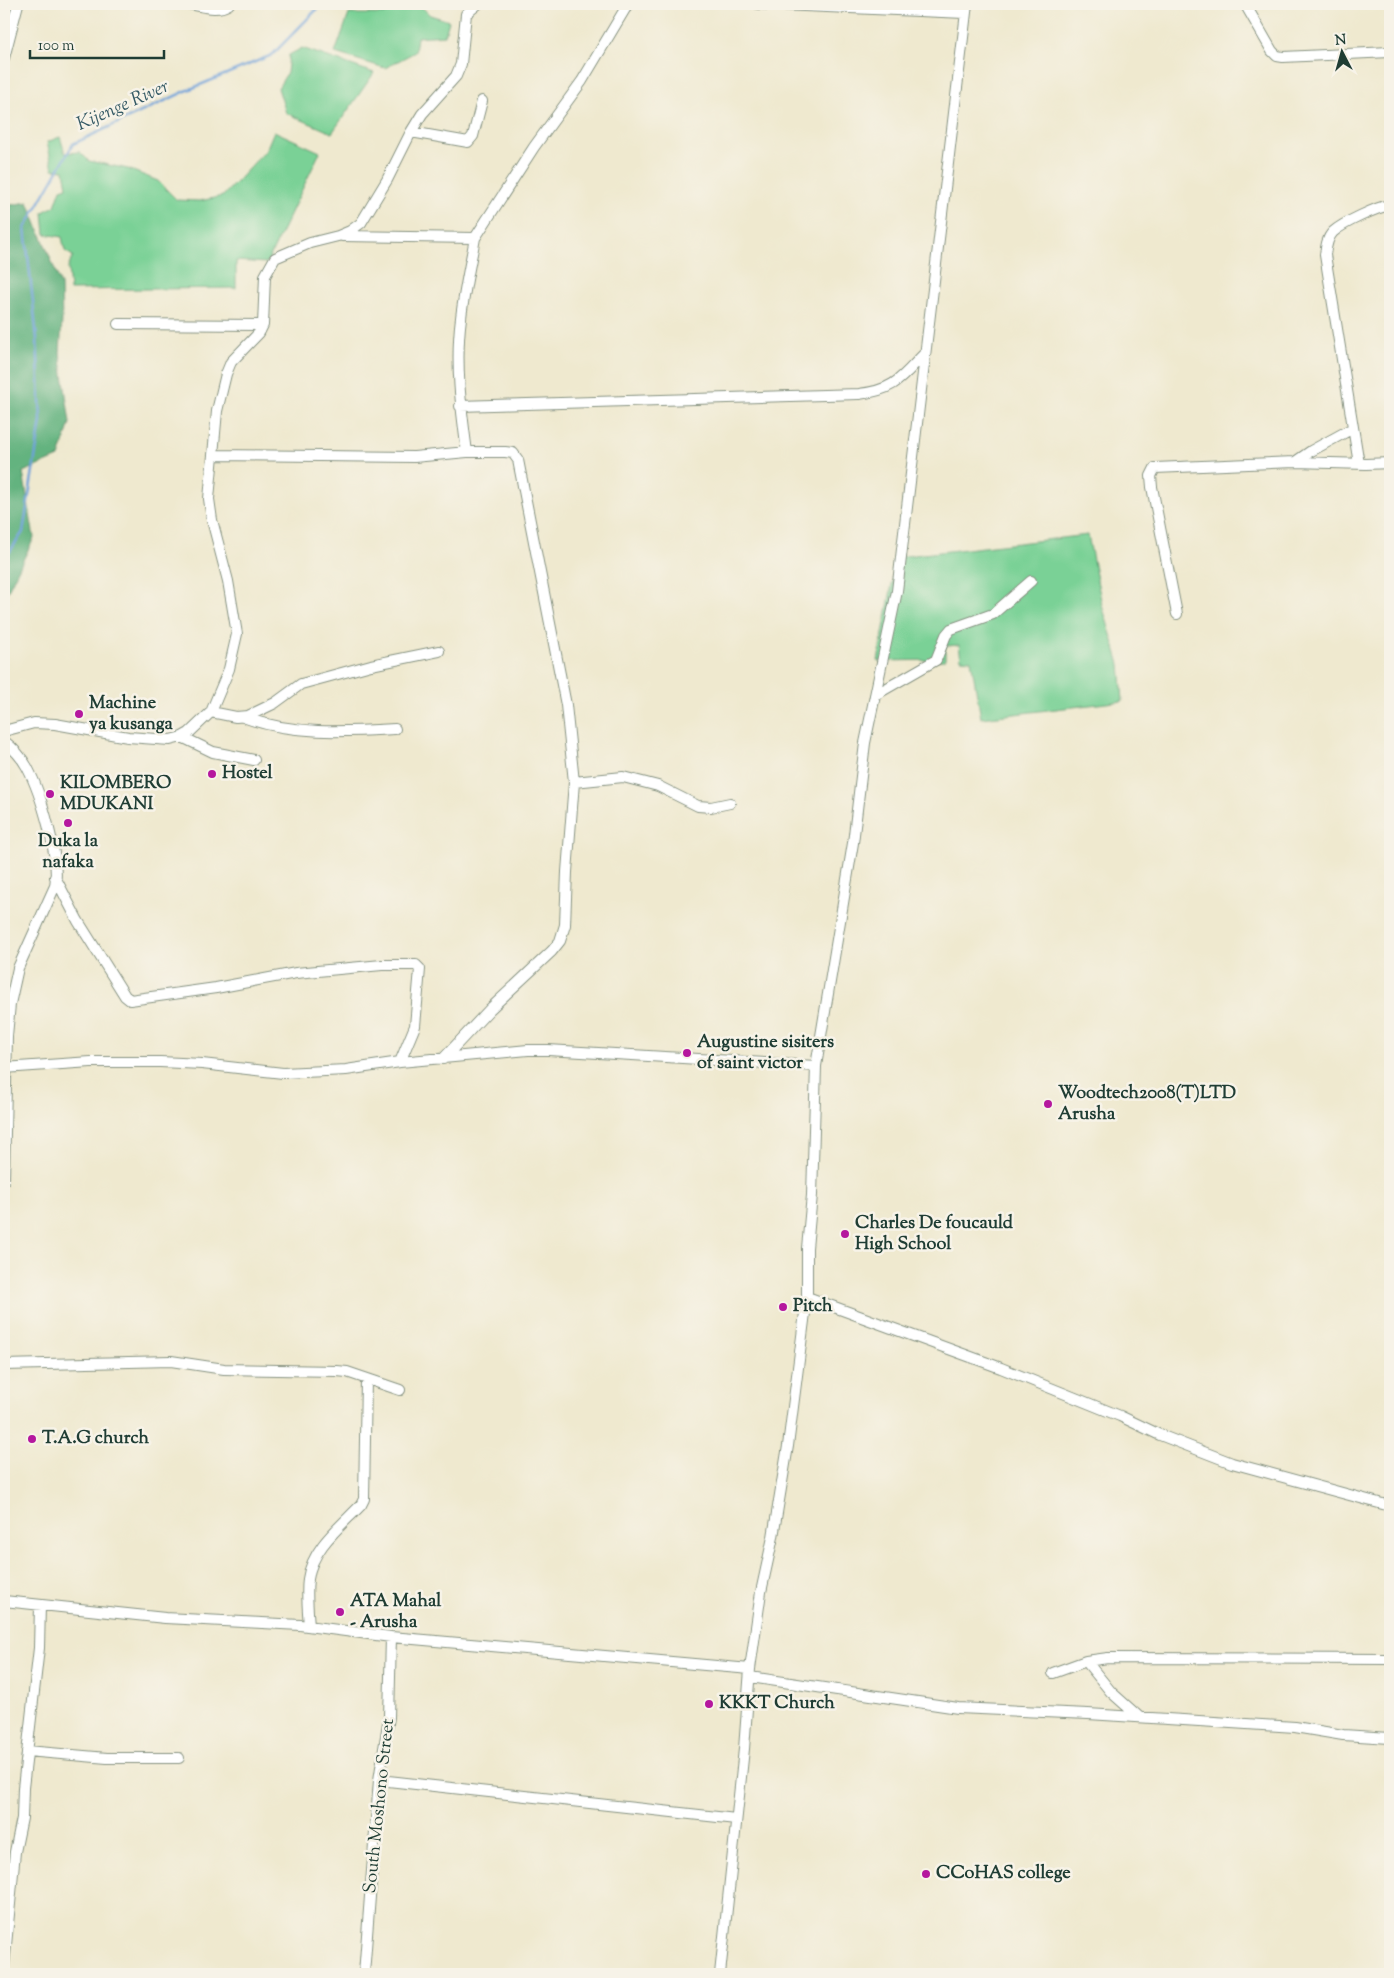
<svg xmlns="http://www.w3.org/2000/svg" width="1394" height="1978" font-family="'Sorts Mill Goudy',serif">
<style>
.green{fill:#7ad196;stroke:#4c8765}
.forest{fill:#63b37f;stroke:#41785a}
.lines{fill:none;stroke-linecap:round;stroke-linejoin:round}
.stream{stroke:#6da1d9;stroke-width:2.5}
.street-casing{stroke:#879382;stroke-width:12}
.street{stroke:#fff;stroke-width:10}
.poi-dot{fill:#b5179e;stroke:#f7f3e8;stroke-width:2}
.labels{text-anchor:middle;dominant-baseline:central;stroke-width:5;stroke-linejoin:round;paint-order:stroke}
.poi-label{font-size:18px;font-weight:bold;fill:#1f3d34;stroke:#f7f3e8;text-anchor:start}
.street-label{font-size:18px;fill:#1f3d34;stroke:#f7f3e8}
.water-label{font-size:19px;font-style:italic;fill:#365b66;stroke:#f7f3e8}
</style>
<rect width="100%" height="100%" fill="#f7f3e8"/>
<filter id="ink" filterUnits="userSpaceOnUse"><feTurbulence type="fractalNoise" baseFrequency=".02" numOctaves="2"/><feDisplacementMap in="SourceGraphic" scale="10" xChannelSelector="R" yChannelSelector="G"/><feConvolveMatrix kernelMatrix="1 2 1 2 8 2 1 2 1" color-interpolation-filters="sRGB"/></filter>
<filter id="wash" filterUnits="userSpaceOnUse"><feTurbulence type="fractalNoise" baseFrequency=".0096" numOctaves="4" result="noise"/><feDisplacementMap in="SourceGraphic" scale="20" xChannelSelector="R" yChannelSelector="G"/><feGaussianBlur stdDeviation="1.12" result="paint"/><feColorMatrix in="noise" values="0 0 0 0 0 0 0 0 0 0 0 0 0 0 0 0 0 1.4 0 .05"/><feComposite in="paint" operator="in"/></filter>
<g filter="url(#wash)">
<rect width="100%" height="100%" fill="#efe9cf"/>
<path class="green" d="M405,7H422L430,15L449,21L445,35L417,37L415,52L385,68L335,53L349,14H383Z
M302,48L374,73L332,133L286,113L278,88L287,73L289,55Z
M274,131L320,152L267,263L236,261V288L70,290L68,268L73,256L65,251L62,237L45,234L43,212L55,206L61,189L67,187L64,170L53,169L47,142L60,137L65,153L80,152L89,161L128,169L158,181L177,200L200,201L223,196L266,150Z
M1088,535L1102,605L1120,664L1123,701L981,718L971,660L961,659L959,645L945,646V660L878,661L897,557Z"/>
<path class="forest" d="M28,202L61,285L62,320L60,353L70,423L59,457L23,472L34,538L4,598V206Z"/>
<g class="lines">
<path class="stream" d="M4,560L23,532L41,421L37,339L25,228L73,144L188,90L272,55L322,4"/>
</g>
</g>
<g filter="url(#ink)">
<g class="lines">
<g class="street-casing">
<path id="street" d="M189,4C202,6 217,12 229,4
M758,4L965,13
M1245,4L1272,51L1277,56L1283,57L1390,52
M4,58L18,4
M411,132L468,142L473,136L482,101
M342,236L475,238L534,147L582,81L628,4
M118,324L263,325
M460,406L859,394C895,390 901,378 925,353
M467,452C461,408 455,363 461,318C464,291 470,265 475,238
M213,455L414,457L467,452H505L513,453L518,460L566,705L574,782L567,872L565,925L560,941L552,951L490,1009L443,1059
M1295,462L1311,451L1353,428
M1359,464L1325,255C1326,247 1327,238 1333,232C1343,223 1377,207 1390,205
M1177,614L1152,487L1151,476L1155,468L1295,462L1366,464L1390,463
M875,695L936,660L946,635L951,629L993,614L1031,581
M211,712L236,717L248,716L275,703L301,684L371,665L439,651
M243,717C291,735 344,732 395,729
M4,731L34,723L55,724L128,737L170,740L182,737L189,733L211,712L229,669L237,634L228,581L212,520L209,499L217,411L226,374L231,362L259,333L263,325L265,276L275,258L310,243L338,236L350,231L361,223L387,180L411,132L422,114L456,76L461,64L466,14L478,4
M182,737L213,752L254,760
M4,741C13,748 21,756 27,767C41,793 60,857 55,886L18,968L10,1004L7,1036L4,1180
M574,782L623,777L658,786L698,806L711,807L730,803
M55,877L78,921L125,996L130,1000L216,988L296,973L382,965H416L420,969L415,1026L400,1062
M4,1068L91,1062H160L202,1064L283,1073L346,1070L400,1062L528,1050H548L816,1066
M807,1297L1001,1368L1120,1416L1160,1435L1232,1463L1390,1506
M4,1365L171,1361L224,1369L337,1371L347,1372L400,1390
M4,1601L165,1618L300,1625L391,1637L750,1669
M309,1626C308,1611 306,1594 308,1579C312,1548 340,1527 361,1505L364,1499L366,1379
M1086,1661L1111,1692L1139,1717
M1053,1673L1086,1661L1108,1658L1390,1659
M750,1677L958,1708L1088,1714L1295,1727L1343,1735L1390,1738
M27,1751L107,1758H179
M379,1780L736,1819
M4,1966L15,1852L22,1818L23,1788L39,1648L40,1605
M364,1974L379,1780L389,1717L391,1637
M720,1974L744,1749L750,1669L761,1592L773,1537L788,1446L807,1297V1248L812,1195L816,1066L853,843L865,743L897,591L967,4"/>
</g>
<use href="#street" class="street"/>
</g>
</g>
<g class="poi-dot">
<circle cx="79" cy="714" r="5"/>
<circle cx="212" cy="774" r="5"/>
<circle cx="50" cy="794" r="5"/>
<circle cx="68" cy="823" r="5"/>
<circle cx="687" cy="1053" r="5"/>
<circle cx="1048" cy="1104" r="5"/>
<circle cx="845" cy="1234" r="5"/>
<circle cx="783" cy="1307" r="5"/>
<circle cx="32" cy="1439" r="5"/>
<circle cx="340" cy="1612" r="5"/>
<circle cx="709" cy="1704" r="5"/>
<circle cx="926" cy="1874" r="5"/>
</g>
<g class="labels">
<g class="poi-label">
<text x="89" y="704">Machine<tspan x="89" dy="21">ya kusanga</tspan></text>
<text x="222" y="774">Hostel</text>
<text x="60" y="784">KILOMBERO<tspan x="60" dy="21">MDUKANI</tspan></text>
<text x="68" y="842" text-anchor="middle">Duka la<tspan x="68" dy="21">nafaka</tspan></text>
<text x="697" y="1043">Augustine sisiters<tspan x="697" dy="21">of saint victor</tspan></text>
<text x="1058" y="1094">Woodtech2008(T)LTD<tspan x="1058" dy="21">Arusha</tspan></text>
<text x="855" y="1224">Charles De foucauld<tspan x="855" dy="21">High School</tspan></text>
<text x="793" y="1307">Pitch</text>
<text x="42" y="1439">T.A.G church</text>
<text x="350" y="1602">ATA Mahal<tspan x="350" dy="21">- Arusha</tspan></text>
<text x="719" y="1704">KKKT Church</text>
<text x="936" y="1874">CCoHAS college</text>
</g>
<g class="street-label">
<text transform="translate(380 1806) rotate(-84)">South Moshono Street</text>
</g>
<g class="water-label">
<text transform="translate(123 106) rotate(-24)">Kijenge River</text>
</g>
</g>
<rect width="1394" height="1978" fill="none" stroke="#f7f3e8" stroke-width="20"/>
<g transform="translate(1342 52) rotate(354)" stroke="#f7f3e8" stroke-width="4" paint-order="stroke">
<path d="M0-4L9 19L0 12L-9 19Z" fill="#1f3d34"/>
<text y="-8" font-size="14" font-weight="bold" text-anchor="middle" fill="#1f3d34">N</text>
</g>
<path d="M30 50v8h134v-8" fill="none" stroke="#1f3d34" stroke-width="2.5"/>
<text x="38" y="50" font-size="15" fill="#1f3d34" stroke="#f7f3e8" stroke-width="4" paint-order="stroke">100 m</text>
</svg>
